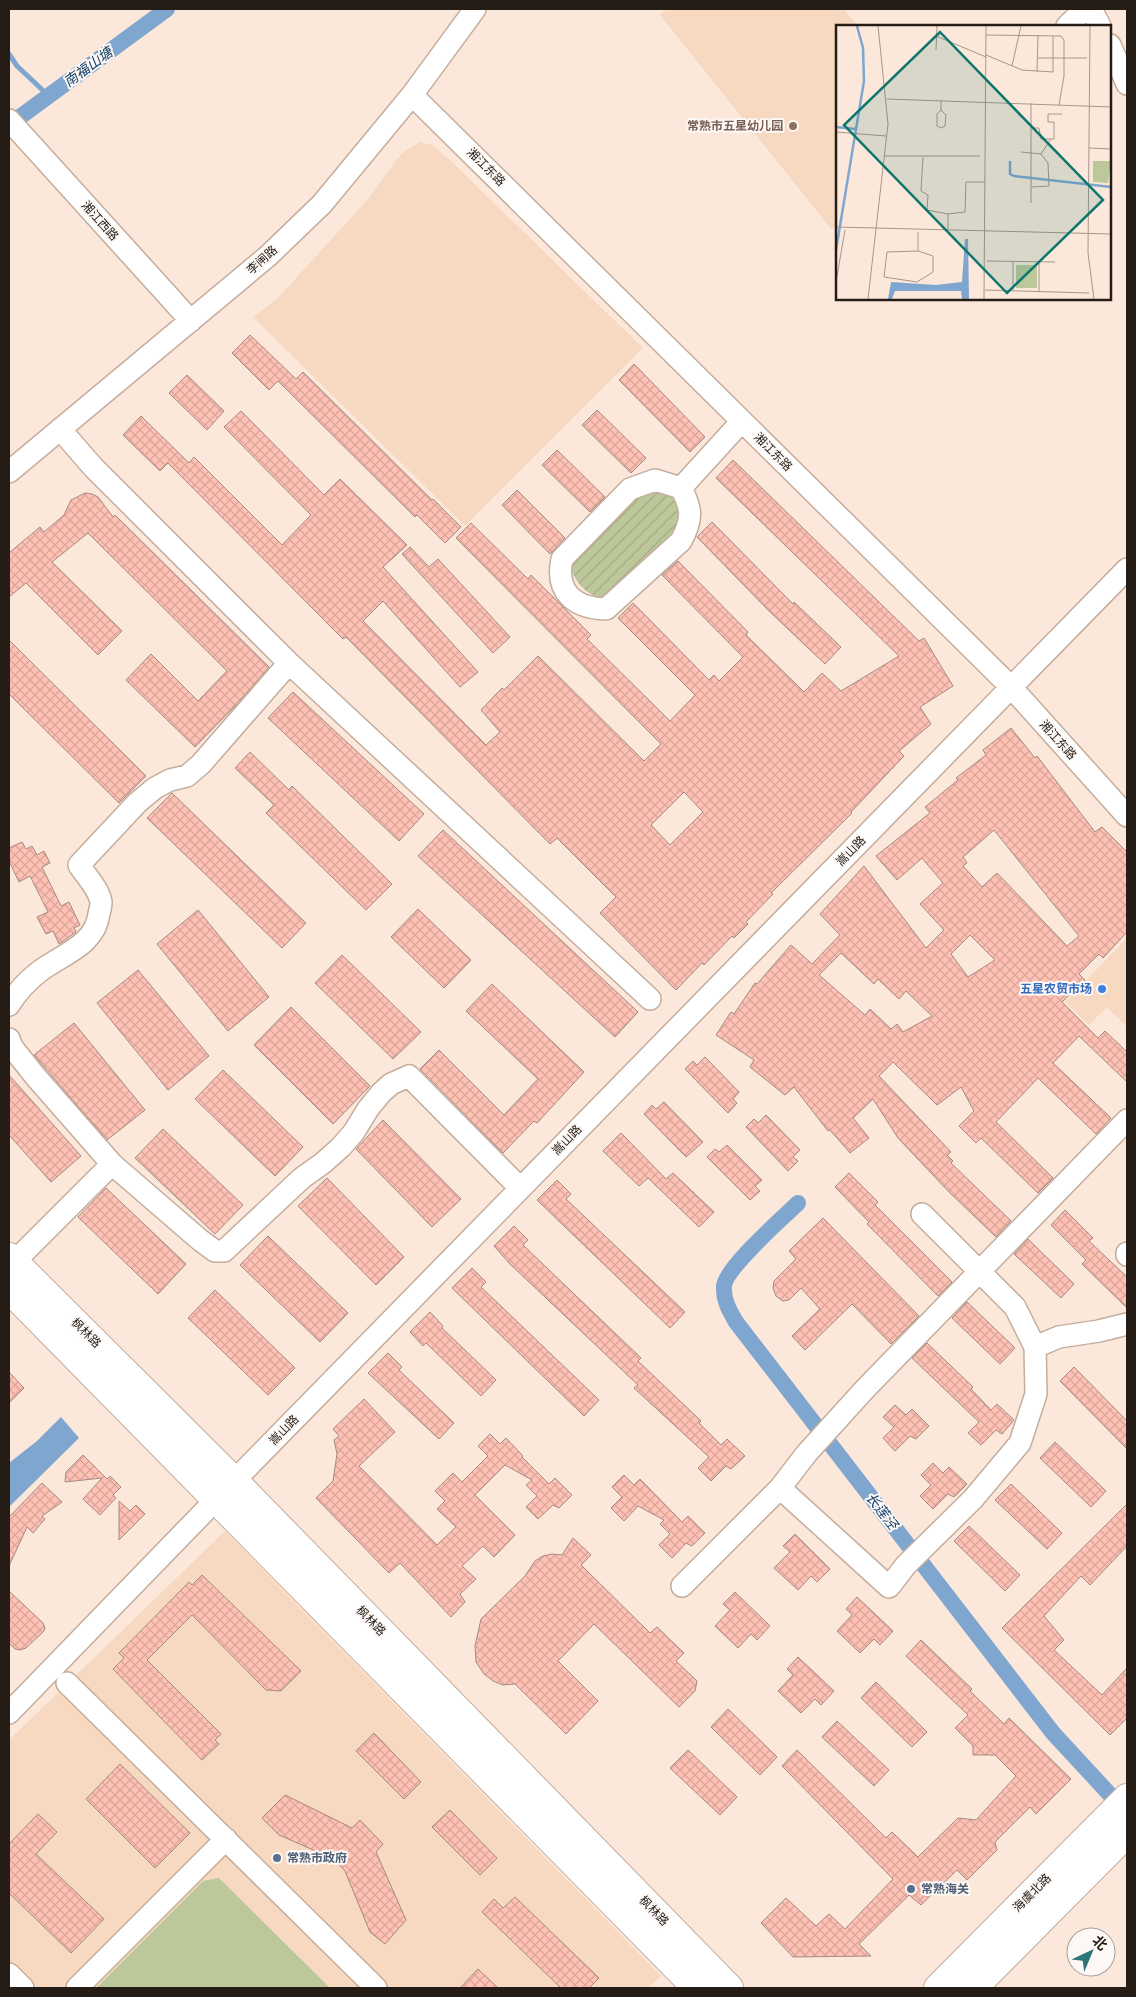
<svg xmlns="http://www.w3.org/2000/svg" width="1136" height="1997" font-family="'DM Sans','Noto Sans SC',sans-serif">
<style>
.built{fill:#f7d9c2}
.green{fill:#bdc89a}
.garden{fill:url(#garden-furrows)}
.water{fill:#7ea6cf}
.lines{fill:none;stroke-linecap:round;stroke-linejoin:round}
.stream{stroke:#7ea6cf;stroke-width:5}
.canal{stroke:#7ea6cf;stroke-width:16}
.building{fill:url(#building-cross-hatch);stroke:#a58983;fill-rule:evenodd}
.minor-casing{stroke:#c4ad9c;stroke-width:24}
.major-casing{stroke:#c4ad9c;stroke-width:30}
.minor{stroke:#fff;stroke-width:21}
.major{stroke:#fff;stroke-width:28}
.education-dot{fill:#8d6e63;stroke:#fdf8f5;stroke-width:2}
.shop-dot{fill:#3f7fe0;stroke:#fdf8f5;stroke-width:2}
.service-dot{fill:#5c6f8a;stroke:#fdf8f5;stroke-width:2}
.labels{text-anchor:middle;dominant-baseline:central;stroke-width:4;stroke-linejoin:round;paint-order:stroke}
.education-label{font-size:12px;font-weight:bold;fill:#785e54;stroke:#fdf8f5;text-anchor:end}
.street-label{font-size:12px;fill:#241c15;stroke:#fdf8f5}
.shop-label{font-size:12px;font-weight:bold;fill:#366cbe;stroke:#fdf8f5;text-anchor:end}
.service-label{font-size:12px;font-weight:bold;fill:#4e5e75;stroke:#fdf8f5;text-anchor:start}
.water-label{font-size:14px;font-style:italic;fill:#113d65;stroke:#fdf8f5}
.inset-river{fill:none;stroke:#7ea6cf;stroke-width:2.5}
.inset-road{fill:none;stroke:#a6968b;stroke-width:1}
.view{fill:#0f766e;fill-opacity:0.15;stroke:#0f766e;stroke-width:2.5}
.inset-edge{fill:none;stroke:#241c15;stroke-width:2.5}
</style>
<defs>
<pattern id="garden-furrows" width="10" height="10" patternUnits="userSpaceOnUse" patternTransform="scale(1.25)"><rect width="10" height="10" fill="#bdc89a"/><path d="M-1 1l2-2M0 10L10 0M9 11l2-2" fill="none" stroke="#a2ab84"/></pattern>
<pattern id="building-cross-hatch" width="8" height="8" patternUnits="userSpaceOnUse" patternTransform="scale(1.25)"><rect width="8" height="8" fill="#ffc1b4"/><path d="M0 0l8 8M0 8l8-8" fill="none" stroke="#daa59a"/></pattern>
</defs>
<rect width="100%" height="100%" fill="#fce8da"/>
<path class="built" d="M667,9H843L859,26H837V225L832,230L660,15Z
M420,142L432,145L452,162L643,348L465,526L253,317L279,297L297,277L369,198L396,160L406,150Z
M1127,938V1027L1107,1007L1089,1025L1065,1002Z
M225,1531L661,1976L648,1988H9V1740Z"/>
<path class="green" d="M219,1878L330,1988H96L203,1881Z"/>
<path class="garden" d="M654,488L677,496L683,525L609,600C590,598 575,585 570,565L633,497Z"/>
<path class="water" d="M61,1417L79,1438L9,1507V1463L37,1441Z"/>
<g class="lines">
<path class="stream" d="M9,54L17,66L50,97"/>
<path class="canal" d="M9,125L167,9
M798,1203C783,1218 726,1267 724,1286C723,1300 729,1310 736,1322L1053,1733L1126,1812"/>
</g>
<path class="building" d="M250,335L296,379L303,372L432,500L433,499L461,527L445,543L417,515L415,517L278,381L269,390L232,353Z
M634,364L705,437L690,452L619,380Z
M187,375L224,411L207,430L169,393Z
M597,410L646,458L631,473L582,425Z
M241,411L324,495L340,479L407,545L383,567L478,672L460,687L383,601L363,621L486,745L500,732L481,710L502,688L504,690L538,656L644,761L661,744L456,538L471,523L528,579L531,575L591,635L587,639L670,721L695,695L618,618L633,603L709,680L714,675L719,681L743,657L662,575L678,561L748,632L746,635L804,692L822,673L841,691L899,656L716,478L733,460L919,641L924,638L953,686L920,707L931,724L899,751L904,756L851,812L852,813L771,893L773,894L746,922L748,924L734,938L732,936L704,965L702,963L676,990L600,913L616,897L557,838L550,844L346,637L343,639L168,463L160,471L123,435L141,416L189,463L194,457L282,545L311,515L224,427ZM684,792L703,812L670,845L651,825Z
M557,450L605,497L590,512L542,465Z
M517,490L565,538L550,554L502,505Z
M85,493L92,494L98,497L113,517L115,515L269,667L234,707L195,747L126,680L151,654L198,701L227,671L88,533L52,562L122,631L98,655L26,583L9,597V553L40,527L44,532L64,515L71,500Z
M712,522L793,604L794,602L841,647L825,664L769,611L697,537Z
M410,547L429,567L438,559L510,637L493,653L402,554Z
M9,640L146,776L119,803L9,694Z
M293,692L424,814L399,841L268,718Z
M1011,728L1035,758L1037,756L1095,832L1102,827L1127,852V932L1103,958L1099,954L1079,974L1085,980L1062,1002L1098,1038L1105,1031L1127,1052V1082L1079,1036L1053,1063L1111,1118L1096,1134L1038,1078L996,1122L1053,1178L1038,1193L981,1138L976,1143L959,1126L974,1111L961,1087L937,1105L893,1062L879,1076L951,1152L947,1155L953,1161L951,1163L1011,1221L996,1237L949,1192L898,1138L873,1099L853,1118L869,1138L850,1153L830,1130L828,1131L794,1087L785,1095L750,1067L754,1060L716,1035L731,1012L734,1014L755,983L757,984L791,945L812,964L840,935L820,914L864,866L926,948L944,930L920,904L943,883L922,858L897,880L876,856L930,813L925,807L958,780L956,778L986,755L983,750ZM994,830L1079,936L1067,946L997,873L982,887L963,866L967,863L963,857ZM970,935L995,960L968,977L951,954ZM841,953L874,984L878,979L899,999L906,991L932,1016L903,1032L897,1024L891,1029L870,1009L865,1015L819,975Z
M250,752L289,790L292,786L392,884L366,910L266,813L274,805L235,768Z
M172,793L306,923L282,948L147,818Z
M443,830L638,1012L615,1037L418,856Z
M22,842L26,849L32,846L37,855L44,851L50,863L42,867L61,906L69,902L80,925L74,928L76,932L59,944L53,931L46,934L37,917L48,912L30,876L19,882L9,861V848Z
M418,909L471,960L444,988L391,937Z
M198,910L269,997L228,1031L157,944Z
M342,955L421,1032L393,1059L315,983Z
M138,970L209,1056L168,1090L97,1003Z
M492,984L584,1072L537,1123L534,1121L503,1153L420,1069L439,1050L504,1115L538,1079L466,1011Z
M291,1007L370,1086L333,1124L254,1045Z
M74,1023L145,1110L107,1140L34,1055Z
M705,1057L739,1092L733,1099L737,1103L728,1113L685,1069L693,1061L697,1065Z
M223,1070L303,1147L275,1176L195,1099Z
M9,1075L81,1156L51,1182L9,1135Z
M664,1102L703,1142L686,1157L644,1114L652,1105L656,1109Z
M766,1115L800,1150L793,1157L798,1161L788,1171L746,1127L754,1119L758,1123Z
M383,1120L461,1199L432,1227L356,1149Z
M163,1129L243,1205L215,1234L135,1158Z
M621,1133L666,1179L673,1173L714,1212L699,1227L648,1178L639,1186L603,1151Z
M727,1145L762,1180L755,1186L760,1191L750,1200L707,1157L715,1149L719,1152Z
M849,1173L878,1202L875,1205L952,1282L938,1296L867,1224L869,1222L835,1187Z
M327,1178L404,1257L376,1285L298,1206Z
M557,1180L571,1194L566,1199L685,1312L670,1328L537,1200Z
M106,1188L186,1264L158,1294L78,1217Z
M1065,1210L1093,1238L1089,1241L1127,1277V1308L1082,1264L1086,1260L1051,1225Z
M823,1218L919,1316L891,1344L852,1304L805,1350L792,1336L820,1309L801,1288L789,1300L783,1301L776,1296L773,1288L774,1281L796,1259L789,1251Z
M514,1226L528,1240L523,1245L641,1358L638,1361L701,1421L699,1423L721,1445L727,1439L745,1456L731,1469L726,1466L711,1481L698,1468L709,1457L634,1388L638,1385L510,1264L494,1246Z
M268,1236L348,1313L320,1342L240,1265Z
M1028,1239L1074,1284L1061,1298L1014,1254Z
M472,1268L486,1282L481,1287L599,1400L584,1416L452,1288Z
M215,1290L295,1368L268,1395L188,1318Z
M967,1302L1015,1348L1000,1364L952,1318Z
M430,1312L443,1326L442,1328L496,1380L481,1396L426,1343L423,1346L410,1332Z
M927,1343L973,1387L971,1389L991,1410L997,1404L1014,1420L1002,1434L996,1430L981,1445L968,1433L979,1422L912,1358Z
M388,1353L402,1367L399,1370L454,1423L439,1439L368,1373Z
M1074,1367L1127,1421V1449L1060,1381Z
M9,1372L24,1388L9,1403Z
M364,1399L395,1432L359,1466L437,1545L456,1527L437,1509L445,1501L435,1491L453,1473L462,1482L488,1456L478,1446L490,1434L500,1444L506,1438L523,1456L522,1457L549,1484L555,1478L572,1495L559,1508L553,1505L538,1519L526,1507L537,1496L526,1485L532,1480L505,1465L475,1495L515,1535L494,1557L483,1546L462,1566L476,1579L460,1594L465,1602L451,1617L400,1563L389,1573L316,1498L333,1481L337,1454L334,1440L339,1436L333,1429Z
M895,1405L906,1415L912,1409L929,1426L916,1439L910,1436L895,1451L883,1438L894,1427L883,1417Z
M1055,1442L1106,1491L1091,1507L1040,1458Z
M83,1455L107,1479L110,1476L121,1487L113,1495L116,1498L100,1515L83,1499L102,1478L65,1482L66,1472Z
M933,1463L943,1473L949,1467L967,1484L954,1497L948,1494L933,1509L920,1496L931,1485L921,1475Z
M624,1475L634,1485L640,1479L682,1522L688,1516L705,1533L692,1546L686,1543L672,1558L659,1545L670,1534L660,1524L664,1520L638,1506L624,1521L611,1508L622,1497L612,1487Z
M42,1483L62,1502L42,1516L45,1519L33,1533L27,1527L9,1566V1517Z
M1011,1484L1062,1533L1047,1549L995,1500Z
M119,1501L130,1511L136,1505L145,1514L119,1540Z
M1127,1504V1546L1090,1585L1081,1576L1044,1616L1064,1640L1054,1650L1102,1695L1127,1668V1718L1110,1735L1002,1628Z
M969,1526L1020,1575L1005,1591L954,1541Z
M795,1534L830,1569L817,1582L811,1576L798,1590L774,1568L790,1552L783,1546Z
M573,1538L591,1555L581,1565L650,1633L657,1627L684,1653L676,1661L697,1681L695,1691L679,1707L594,1624L558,1661L598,1701L566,1734L515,1684L503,1685L493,1681L484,1674L476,1662L475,1646L481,1619L525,1576L535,1561L543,1556L552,1554L562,1555Z
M202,1575L301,1671L281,1691L266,1690L192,1615L147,1660L221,1734L215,1740L219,1744L202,1760L113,1669L124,1658L119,1653L189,1582L192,1585Z
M9,1591L43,1623L45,1628L44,1631L26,1648L20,1650L15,1649L9,1643Z
M735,1592L770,1626L757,1640L751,1634L738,1648L715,1626L730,1610L723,1604Z
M857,1597L893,1631L880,1645L874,1639L860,1653L837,1631L852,1615L846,1609Z
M921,1640L972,1689L970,1691L1004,1724L1009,1718L1071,1779L1036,1814L1030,1807L995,1842L997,1850L967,1880L957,1870L921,1905L909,1895L859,1944L871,1956L793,1957L761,1923L786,1898L816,1926L829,1914L845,1929L893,1879L782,1766L797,1750L886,1838L892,1832L918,1857L958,1818L976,1820L1016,1776L995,1755H973V1746L955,1728L968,1715L906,1656Z
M798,1657L834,1691L821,1705L815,1699L801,1713L778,1691L793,1675L787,1669Z
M876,1682L927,1732L912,1747L861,1698Z
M728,1709L777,1757L760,1775L711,1727Z
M837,1721L889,1770L874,1786L822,1737Z
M374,1733L421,1782L404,1799L356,1751Z
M688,1750L737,1797L720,1815L670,1768Z
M120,1764L190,1833L155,1868L86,1799Z
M285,1795L352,1828L360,1820L383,1844L376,1852L406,1920L385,1944L370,1932L345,1871L334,1859L279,1835L262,1818Z
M450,1810L497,1858L480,1875L432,1827Z
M38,1814L57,1832L36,1854L104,1919L71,1953L9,1893V1844Z
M515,1897L599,1978L589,1988H561L482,1912L494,1899L503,1908Z
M478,1969L498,1988H460Z"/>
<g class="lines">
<g class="minor-casing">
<path id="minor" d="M1091,9L1100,26
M1067,26L1085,9
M1110,45L1127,84
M412,95L1011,687L1127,816
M9,120L191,321
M60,429L93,467L289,663L650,999
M9,472L268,256L322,204L412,95L475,9
M681,488C692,509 693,519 681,541L606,609C574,608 555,592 562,559L630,489L655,480L681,488L742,421
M9,1005C17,992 28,980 40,971C63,954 95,945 99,914C100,910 101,905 101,902C99,889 86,876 79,865L137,803L155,788L170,780L187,776L201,764L289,663
M9,1039L12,1047L35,1076L112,1164L14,1262
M112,1164L200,1240L215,1251H224L302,1178L323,1163L341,1147L354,1132L368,1109L381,1093L391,1084L409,1076L520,1188
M1127,1253V1255
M1035,1347L1059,1337L1099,1331L1127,1324
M780,1488L889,1587L906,1565L973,1499L1020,1443L1036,1394L1035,1347L1015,1307L922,1214
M682,1586L780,1488L807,1453L865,1389L1127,1120
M67,1683L376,1988
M9,1713L234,1481L1127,569
M9,1974L23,1988
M77,1988L226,1839"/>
</g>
<g class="major-casing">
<path id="major" d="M9,1257L234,1481L729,1988
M9,1289L697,1988
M938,1988L1127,1798
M973,1988L1127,1833"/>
</g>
<use href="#minor" class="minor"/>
<use href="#major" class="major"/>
</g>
<circle class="education-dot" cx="793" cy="126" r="5"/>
<circle class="shop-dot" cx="1102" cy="989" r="5"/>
<g class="service-dot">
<circle cx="277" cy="1858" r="5"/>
<circle cx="911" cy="1889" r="5"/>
</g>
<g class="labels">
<g class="education-label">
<text x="783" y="126">常熟市五星幼儿园</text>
</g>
<g class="street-label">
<text transform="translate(486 167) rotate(45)">湘江东路</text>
<text transform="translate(100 221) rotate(48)">湘江西路</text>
<text transform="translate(262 260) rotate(-42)">李闸路</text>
<text transform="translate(773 452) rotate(45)">湘江东路</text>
<text transform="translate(1058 740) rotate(48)">湘江东路</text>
<text transform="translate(851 851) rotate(-46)">嵩山路</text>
<text transform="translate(567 1140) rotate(-46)">嵩山路</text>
<text transform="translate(86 1333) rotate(45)">枫林路</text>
<text transform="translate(284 1430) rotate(-46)">嵩山路</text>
<text transform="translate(371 1621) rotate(46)">枫林路</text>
<text transform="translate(1032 1893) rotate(-45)">海虞北路</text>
<text transform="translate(654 1911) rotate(46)">枫林路</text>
</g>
<g class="shop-label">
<text x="1092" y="989">五星农贸市场</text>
</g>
<g class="service-label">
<text x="287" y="1858">常熟市政府</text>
<text x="921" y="1889">常熟海关</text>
</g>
<g class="water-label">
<text transform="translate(88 67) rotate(-36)">南福山塘</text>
<text transform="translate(882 1511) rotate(52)">长莲泾</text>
</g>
</g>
<g transform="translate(836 25)">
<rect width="275" height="275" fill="#fce8da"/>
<path d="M257,136H275L272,158L257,157ZM180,240H201V263H180Z" fill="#bdc89a"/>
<path d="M129,214H132L133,274H126L125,266H59L56,274H52L55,257L100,260L126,257Z" fill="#7ea6cf"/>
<path class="inset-river" d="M0,102L20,104M174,136V149L178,151L275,162M0,225L28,56L27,23L21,1"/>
<path class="inset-road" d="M254,1L252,228L258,274M150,10L225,11L228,15V51L223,80M100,11L150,32M100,25L101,1M150,30L186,45L217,47V11M202,33H251M176,41L185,1M201,47L202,10M51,74L275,82M105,75V85L101,89V101L105,103L109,101L110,90L105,85M195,78V178M195,103H203L205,114H215L205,129M0,107L50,111M215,114H218V97H212V89H226M253,123L275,124M185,127L205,129L212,138L213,161L195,162M48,131H144M87,132L85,166L92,170L91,185L112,189V204M112,189L129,187L130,157H149M0,202L275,209M82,207V226L97,231V247L81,257L48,252L51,227L82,226M151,236L219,237M0,257L9,205M149,265L253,268M177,266V236M203,266V237M32,274L52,99L42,1M148,274L150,1"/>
<path class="view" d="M104,7L267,175L171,268L8,100Z"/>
<rect width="275" height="275" class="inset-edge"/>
</g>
<rect width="1136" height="1997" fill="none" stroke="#241c15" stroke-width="20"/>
<g transform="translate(1091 1952) rotate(44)"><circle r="24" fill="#fdf8f5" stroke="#a6a09b"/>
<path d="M0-4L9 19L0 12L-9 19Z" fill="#2c7677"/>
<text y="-8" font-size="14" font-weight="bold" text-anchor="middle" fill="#241c15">北</text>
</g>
</svg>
